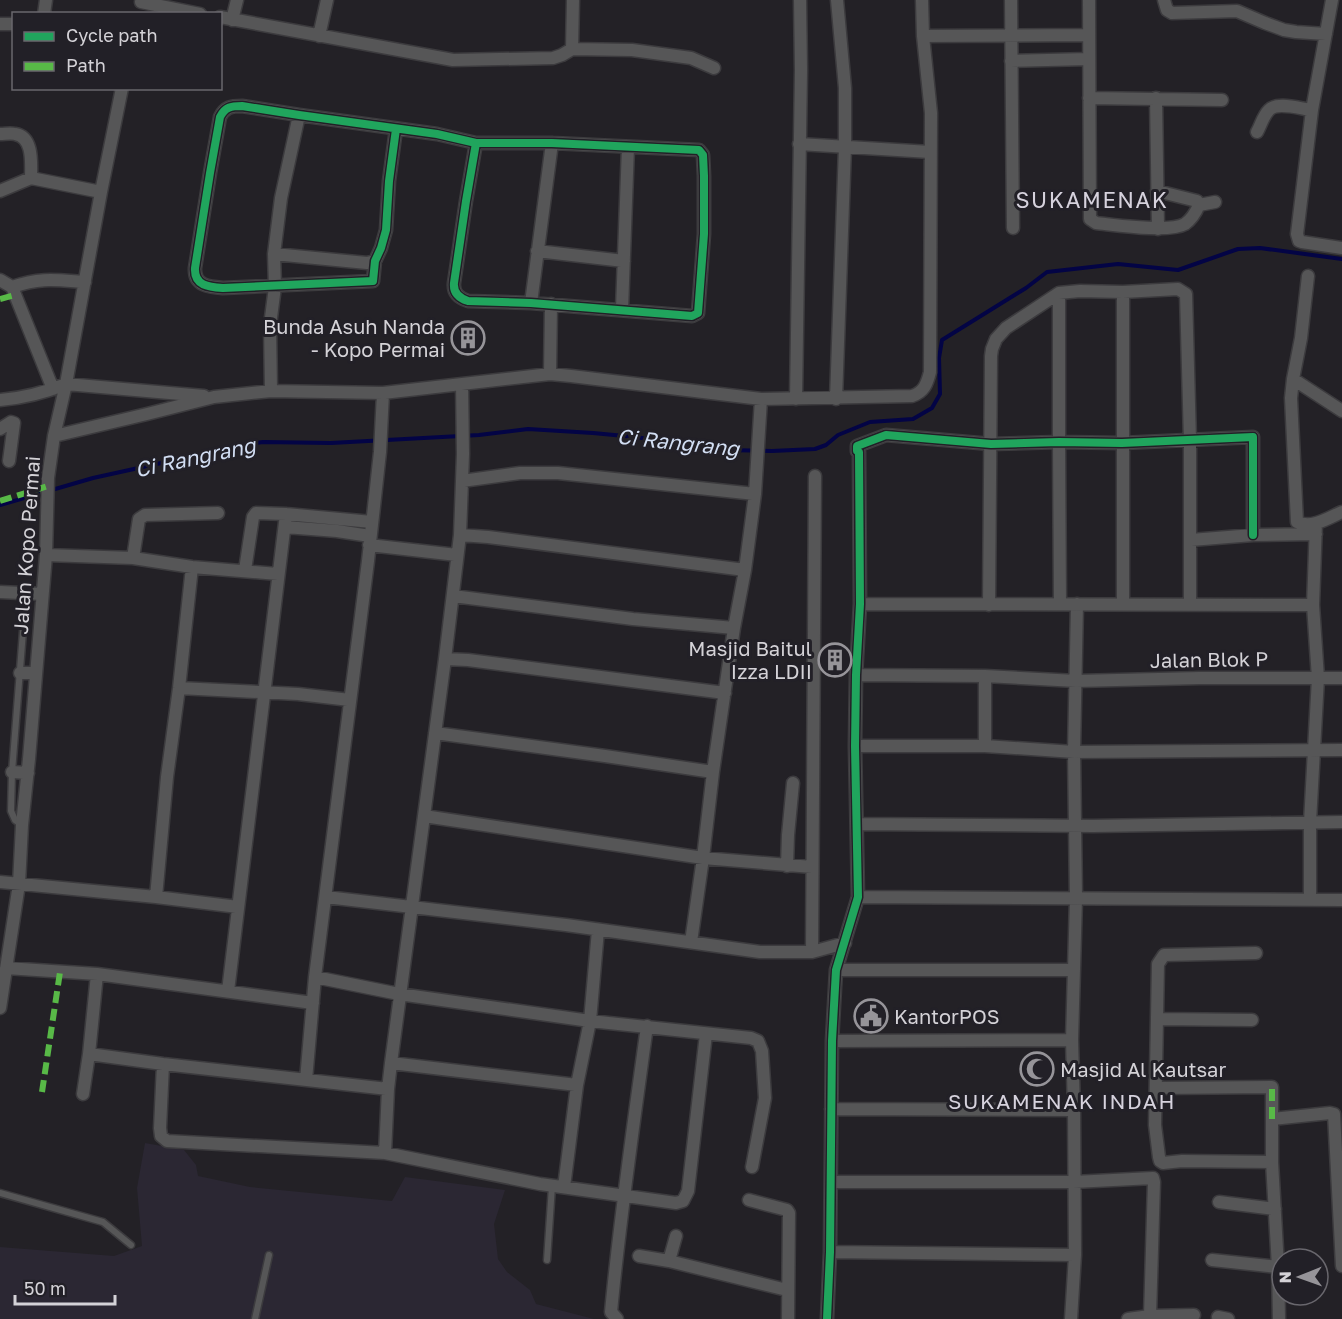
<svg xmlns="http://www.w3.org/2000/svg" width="1342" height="1319" font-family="'Golos Text',sans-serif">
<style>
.built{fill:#2b2733}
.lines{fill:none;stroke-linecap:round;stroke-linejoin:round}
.stream{stroke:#030445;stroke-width:4}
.service-casing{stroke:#3c3b3e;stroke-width:9}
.minor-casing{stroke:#3c3b3e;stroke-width:15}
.service{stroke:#565657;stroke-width:6}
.minor{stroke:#565657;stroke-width:12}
.quiet{stroke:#58b947;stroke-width:6;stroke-dasharray:12 6;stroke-linecap:butt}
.cycleway-casing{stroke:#222027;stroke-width:11}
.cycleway{stroke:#20a55d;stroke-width:8}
.labels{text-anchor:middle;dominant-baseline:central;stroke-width:6;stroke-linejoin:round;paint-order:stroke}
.poi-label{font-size:20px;fill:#d4d2d7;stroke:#222027;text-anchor:end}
.street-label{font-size:20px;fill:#d4d2d7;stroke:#222027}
.water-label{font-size:21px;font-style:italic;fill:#d2def3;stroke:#222027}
.neighbourhood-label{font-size:21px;letter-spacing:1.5px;fill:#d6d2dd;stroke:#222027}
.quarter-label{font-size:22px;letter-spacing:1.5px;fill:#d6d2dd;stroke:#222027}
</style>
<rect width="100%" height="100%" fill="#232126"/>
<path class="built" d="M145,1143L184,1150L196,1165L198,1176L250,1187L392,1201L405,1177L505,1190L494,1224L498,1259L507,1272L530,1290L536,1304L594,1319H0V1247L114,1256L142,1246L137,1188Z"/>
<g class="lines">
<path class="stream" d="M0,505L93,478L243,445L263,442L331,443L479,435L528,429L593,433L635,437L725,450L772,451L815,449L826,445L838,435L870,422L913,419L932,408L940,394L939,358L942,340L1026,288L1047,272L1118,264L1178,270L1238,249L1260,248L1342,259"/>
<g class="service-casing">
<path id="service" d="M22,825L15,820L11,811L12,772L26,593
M0,1193L103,1222L131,1245
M547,1260L552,1186
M255,1319L269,1255"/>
</g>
<g class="minor-casing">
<path id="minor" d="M1011,0L1013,228
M1089,0L1090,219L1096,223C1116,225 1169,233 1185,224C1192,219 1196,212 1199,205L1215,202
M1164,0L1167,10L1172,13L1237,11L1265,23L1284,30L1296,32L1326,34
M1332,0L1312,110L1297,234L1299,241L1302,242L1342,248
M141,2L200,14
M44,14L46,0
M220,17L453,60L553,58L562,55L572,49L632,50L691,58L714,68
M232,20L237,0
M0,24H14
M319,36L327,0
M923,36L1089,35
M572,49L573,0
M1011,61L1089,59
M1089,98L1222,100
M1156,98L1158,229
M396,129L389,181L386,230L381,248L375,261L373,281L223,288C209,287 194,286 195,268L210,173L220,117C225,107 231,106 242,106L299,115L437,134L476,143H552L699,150L703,155L704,176V234L698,313L692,316L531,303L468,301C459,298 453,293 454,283L466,201L476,143
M1257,132C1261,125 1263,116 1269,110C1277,101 1301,109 1312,110
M0,134C5,134 11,133 15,134C34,137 31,164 31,178
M799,144L930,152
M0,191L31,178L101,192
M1157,191L1197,201L1199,205
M537,251L624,261
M274,254L367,263L375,261
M1308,276L1301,338L1293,379L1291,398L1297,522C1312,529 1328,518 1342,512
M0,280L12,287
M1123,292V605
M1059,293V442L1060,604
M531,303L552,143
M622,309L628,147
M550,374L551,304
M1293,379L1342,411
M53,389L12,287C41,277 56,280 85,282
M271,391L270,325L275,287L274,254L281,198L299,115
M796,399L801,70L800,0
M836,399L845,147V88L837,0
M0,400C23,398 44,393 66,384L204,396
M0,429L11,422L14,423L9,461
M54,436L147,414L214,397L271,391L383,393L550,374L571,376L761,399L912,396C924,392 927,384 930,372L931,113L923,36L922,0
M462,481L520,473H558L755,494
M285,527L337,531L370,536
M460,535L488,537L745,570
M1191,540L1253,535L1316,534
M369,545L457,555
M46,555L133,558L192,567L278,574
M133,558L139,519L145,515L218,513
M245,570L253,517L256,513L286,514L372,522
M0,592L42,594
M453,596L633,619L734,628
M860,604L1313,605
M989,605L991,356L992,349L996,339L1006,328L1059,293L1080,291L1123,292L1178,289L1186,294L1190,441V605
M445,659L468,660L725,693
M20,673H36
M856,675L985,676L1076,681L1200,678H1342
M985,676V746
M179,688L298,694L350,700
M435,733L605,756L713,772
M855,746H985L1074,752L1342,750
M12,772L28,773
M424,816L703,858L812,867
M857,824L1093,826L1342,822
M787,866L788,835L793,783
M0,882L156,897L238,907
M156,897L167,777L179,688L192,567
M326,897L566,925L760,952H812L845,943
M858,897L1342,900
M1310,899V822L1318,678L1313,605L1316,523
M691,942L703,858L713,772L734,628L745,570L755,494L761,399
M812,952L815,476
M1256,953L1164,955L1158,964L1155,1125L1159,1157L1160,1161L1163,1163L1182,1161L1272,1162
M6,968L97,974L313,1003
M836,970H1074
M315,977L399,994L590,1021L751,1038L758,1041L762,1051L765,1098L752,1167
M228,991L286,514
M0,1008L19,884L22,825L29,759L46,555L48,478L54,436L66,384L101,192L122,88
M1158,1019L1252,1020
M832,1041L1072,1040
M89,1054L163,1064L388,1089
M391,1063L577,1085
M163,1064L160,1128L161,1136L167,1141L385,1153L540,1184L676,1203L683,1201L688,1191L706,1034
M306,1080L315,977L368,561L380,452L383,393
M1157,1088L1272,1087V1119
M83,1094L89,1054L97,974
M831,1109L1074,1110
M385,1153L388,1089L391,1063L445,659L460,535L463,454L462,384
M831,1182H1074L1153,1178L1154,1182L1150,1316
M564,1187L577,1085L590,1021L598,930
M749,1200L787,1210L789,1213L788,1319
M1219,1202L1275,1209
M676,1236L669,1261L787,1290
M830,1252L1075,1255
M639,1256L669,1261
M1212,1260L1278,1267
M1218,1317L1228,1319
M617,1319L611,1312C620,1216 634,1121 647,1026
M827,1319L830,1252L832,1041L836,970L858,897L855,746L856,675L860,604L859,452L857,451V446L886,435L991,444L1059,442L1122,443L1253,437V535
M1071,1319L1075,1255L1074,1110L1072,1040L1076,898L1074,752L1077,604
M1128,1319L1150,1316L1194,1315
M1279,1319L1278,1267L1272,1162V1119L1330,1113L1334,1114L1342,1266"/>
</g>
<use href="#service" class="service"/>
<use href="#minor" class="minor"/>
<path class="quiet" d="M0,299L15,295
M0,501L48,486
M42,1092L60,972
M1272,1119V1087"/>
<g class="cycleway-casing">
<path id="cycleway" d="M396,129L389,181L386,230L381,248L375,261L373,281L223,288C209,287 194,286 195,268L210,173L220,117C225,107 231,106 242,106L299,115L437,134L476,143H552L699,150L703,155L704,176V234L698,313L692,316L531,303L468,301C459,298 453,293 454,283L466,201L476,143
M827,1319L830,1252L832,1041L836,970L858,897L855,746L856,675L860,604L859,452L857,451V446L886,435L991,444L1059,442L1122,443L1253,437V535"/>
</g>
<use href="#cycleway" class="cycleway"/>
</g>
<defs>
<g id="building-ring" transform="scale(1.725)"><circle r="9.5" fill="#222027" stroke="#969499" stroke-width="1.5"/><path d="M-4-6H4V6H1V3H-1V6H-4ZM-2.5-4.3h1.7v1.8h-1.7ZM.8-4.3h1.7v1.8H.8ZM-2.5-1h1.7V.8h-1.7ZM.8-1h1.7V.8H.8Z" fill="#969499"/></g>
<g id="civic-ring" transform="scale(1.725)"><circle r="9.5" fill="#222027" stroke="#969499" stroke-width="1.5"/><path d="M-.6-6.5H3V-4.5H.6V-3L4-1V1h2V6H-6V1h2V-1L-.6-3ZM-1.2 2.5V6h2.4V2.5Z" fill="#969499"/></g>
<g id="mosque-ring" transform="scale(1.725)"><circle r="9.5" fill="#222027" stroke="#969499" stroke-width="1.5"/><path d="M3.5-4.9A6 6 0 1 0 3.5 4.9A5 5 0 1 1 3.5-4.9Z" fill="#969499"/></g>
</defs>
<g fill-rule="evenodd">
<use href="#building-ring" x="468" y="338"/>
<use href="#building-ring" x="835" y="660"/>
<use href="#civic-ring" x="871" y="1016"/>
<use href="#mosque-ring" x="1037" y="1069"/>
</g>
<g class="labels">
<g class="poi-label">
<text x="445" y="326">Bunda Asuh Nanda<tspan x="445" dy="23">- Kopo Permai</tspan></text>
<text x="812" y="648">Masjid Baitul<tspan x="812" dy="23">Izza LDII</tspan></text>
<text x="894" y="1016" text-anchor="start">KantorPOS</text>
<text x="1060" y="1069" text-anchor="start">Masjid Al Kautsar</text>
</g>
<g class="street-label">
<text transform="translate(26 545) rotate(-86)">Jalan Kopo Permai</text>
<text transform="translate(1209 659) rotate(-1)">Jalan Blok P</text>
</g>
<g class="water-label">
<text transform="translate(678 442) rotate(6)">Ci Rangrang</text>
<text transform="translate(195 457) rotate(-12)">Ci Rangrang</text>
</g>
<g class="neighbourhood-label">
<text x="1062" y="1101">SUKAMENAK INDAH</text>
</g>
<g class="quarter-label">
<text x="1092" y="199">SUKAMENAK</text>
</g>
</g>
<rect x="12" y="12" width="210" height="78" fill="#222027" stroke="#69676d" stroke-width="1.5"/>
<rect x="24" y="32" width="30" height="9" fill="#20a55d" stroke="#69676d" stroke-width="1.5"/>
<text x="66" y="42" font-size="18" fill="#d4d2d7">Cycle path</text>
<rect x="24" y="62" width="30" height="9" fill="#58b947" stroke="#69676d" stroke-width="1.5"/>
<text x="66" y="72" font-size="18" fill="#d4d2d7">Path</text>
<g transform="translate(1300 1277) rotate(269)"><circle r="28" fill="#222027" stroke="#69676d" stroke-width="1.5"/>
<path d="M0-4.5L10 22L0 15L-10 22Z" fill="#969499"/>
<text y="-9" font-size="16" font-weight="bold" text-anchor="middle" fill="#d4d2d7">N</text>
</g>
<path d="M15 1295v9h100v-9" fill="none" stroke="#d4d2d7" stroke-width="3"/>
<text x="24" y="1295" font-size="18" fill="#d4d2d7" stroke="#222027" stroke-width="4.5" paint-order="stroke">50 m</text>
</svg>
